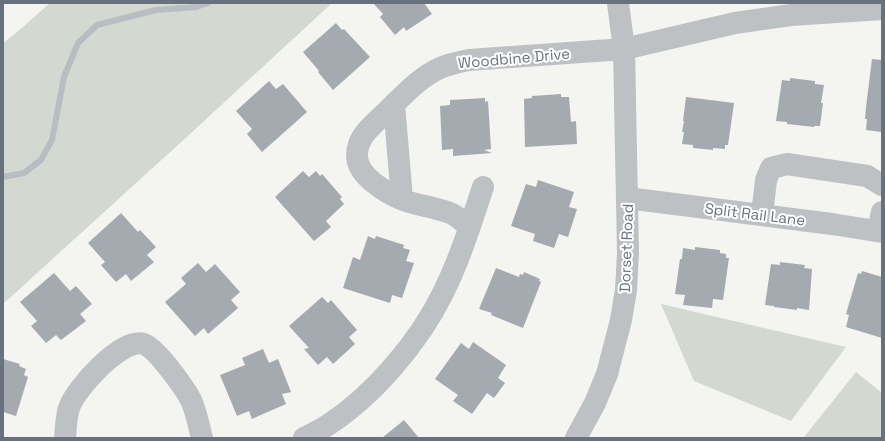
<svg xmlns="http://www.w3.org/2000/svg" width="885" height="441" font-family="'Space Grotesk',sans-serif">
<style>
.green{fill:#d3d9d1}
.lines{fill:none;stroke-linecap:round;stroke-linejoin:round}
.stream{stroke:#b6bec3;stroke-width:6}
.building{fill:#a4aaaf}
.minor{stroke:#bec1c4;stroke-width:22}
.labels{text-anchor:middle;dominant-baseline:central;stroke-width:4;stroke-linejoin:round;paint-order:stroke}
.street-label{font-size:15px;fill:#67727e;stroke:#fff}
</style>
<rect width="100%" height="100%" fill="#f4f4f1"/>
<path class="green" d="M50,3H332L190,134L3,304V43L17,32Z
M661,304L846,347L791,421L694,381Z
M856,372L882,393V438H806L804,437Z"/>
<g class="lines">
<path class="stream" d="M3,177L24,173L41,160L52,140L64,77L78,43L97,25L156,10L196,7L208,3"/>
</g>
<path class="building" d="M373,3H424L432,14L406,31L404,27L395,35L380,17L383,14Z
M336,23L342,30L344,29L370,57L333,90L318,72L319,71L303,52Z
M872,59L882,60V132L866,130L867,119H865L866,107Z
M790,78L815,81V84L824,85L821,103H823L820,126H814V127L787,124V122L776,121L782,80L790,81Z
M269,81L276,89L283,84L307,112L262,152L247,134L252,129L236,111Z
M561,94V97H569L571,122L576,121L577,144L525,147L524,99L532,98V96Z
M686,97L734,103L728,145H725V149L713,148V150L693,148V145L682,144L684,132H682L684,121H683Z
M485,98V102L488,101L491,149L484,150L492,153L453,156V149L442,150L440,106L450,105V100Z
M303,171L309,177L316,171L320,176L322,174L342,197L340,199L344,204L326,221L331,227L314,241L275,197Z
M538,180L574,192L569,207L577,209L568,237L559,234L554,248L533,241L535,234L511,226L526,184L536,187Z
M121,213L138,232L140,230L156,247L147,255L154,262L131,281L126,274L116,282L101,265L105,262L88,243Z
M368,236L375,239L376,236L404,245L403,248L410,250L406,261L414,263L402,298L392,295L390,303L343,288L353,257L360,260Z
M695,247L720,250V253L726,254V258H729L723,300L713,299L712,308L683,305L685,295L675,294L680,259H682L683,248L695,250Z
M780,262L805,265L804,268L812,269L809,310L797,308V310L774,307V306L765,305L771,264L780,265Z
M198,263L206,272L215,264L240,292L231,300L238,308L208,334L204,328L195,336L165,302L186,284L181,278Z
M496,268L519,277L520,274L523,275L524,272L540,279L539,281L541,282L523,328L491,315L492,313L479,309Z
M862,271L882,277V338L846,327L849,315L846,314L858,273L861,274Z
M54,273L70,291L76,286L92,304L80,314L86,321L61,340L56,335L46,343L31,326L37,321L20,302Z
M322,297L328,303L331,300L357,330L349,337L355,344L333,364L327,357L318,365L304,349L309,348L289,326Z
M473,342L506,365L498,378L505,383L494,398L487,393L472,414L453,401L458,395L435,379L461,343L469,349Z
M263,349L269,363L278,359L291,392L282,394L286,404L252,419L249,411L237,416L220,375L245,365L242,358Z
M3,359L20,364L19,366L26,369L24,375L28,377L16,416L3,412Z
M404,420L419,438H382Z"/>
<g class="lines">
<path class="minor" d="M394,104L402,199
M627,198L832,224L882,232
M762,215L766,180L771,168L787,164L867,176L882,185
M469,227C463,222 458,216 450,213C437,208 423,206 409,202C393,197 365,181 359,165C356,158 357,150 359,144C363,132 375,123 384,114C401,98 418,78 440,68C449,64 459,62 469,60L624,49L735,23L791,15L882,9
M878,231L882,212
M65,438C66,428 66,417 69,408C75,389 122,337 144,344C157,349 184,387 191,400C196,411 199,426 202,438
M304,438C312,434 320,430 328,425C374,395 419,342 443,293C460,259 471,223 483,187
M576,438L595,403L607,374L621,320L626,290L628,253L624,49L618,3"/>
</g>
<g class="labels">
<g class="street-label">
<text transform="translate(514 58) rotate(-5)">Woodbine Drive</text>
<text transform="translate(755 214) rotate(7)">Split Rail Lane</text>
<text transform="translate(626 248) rotate(-88)">Dorset Road</text>
</g>
</g>
<rect width="885" height="441" fill="none" stroke="#67727e" stroke-width="8"/>
</svg>
